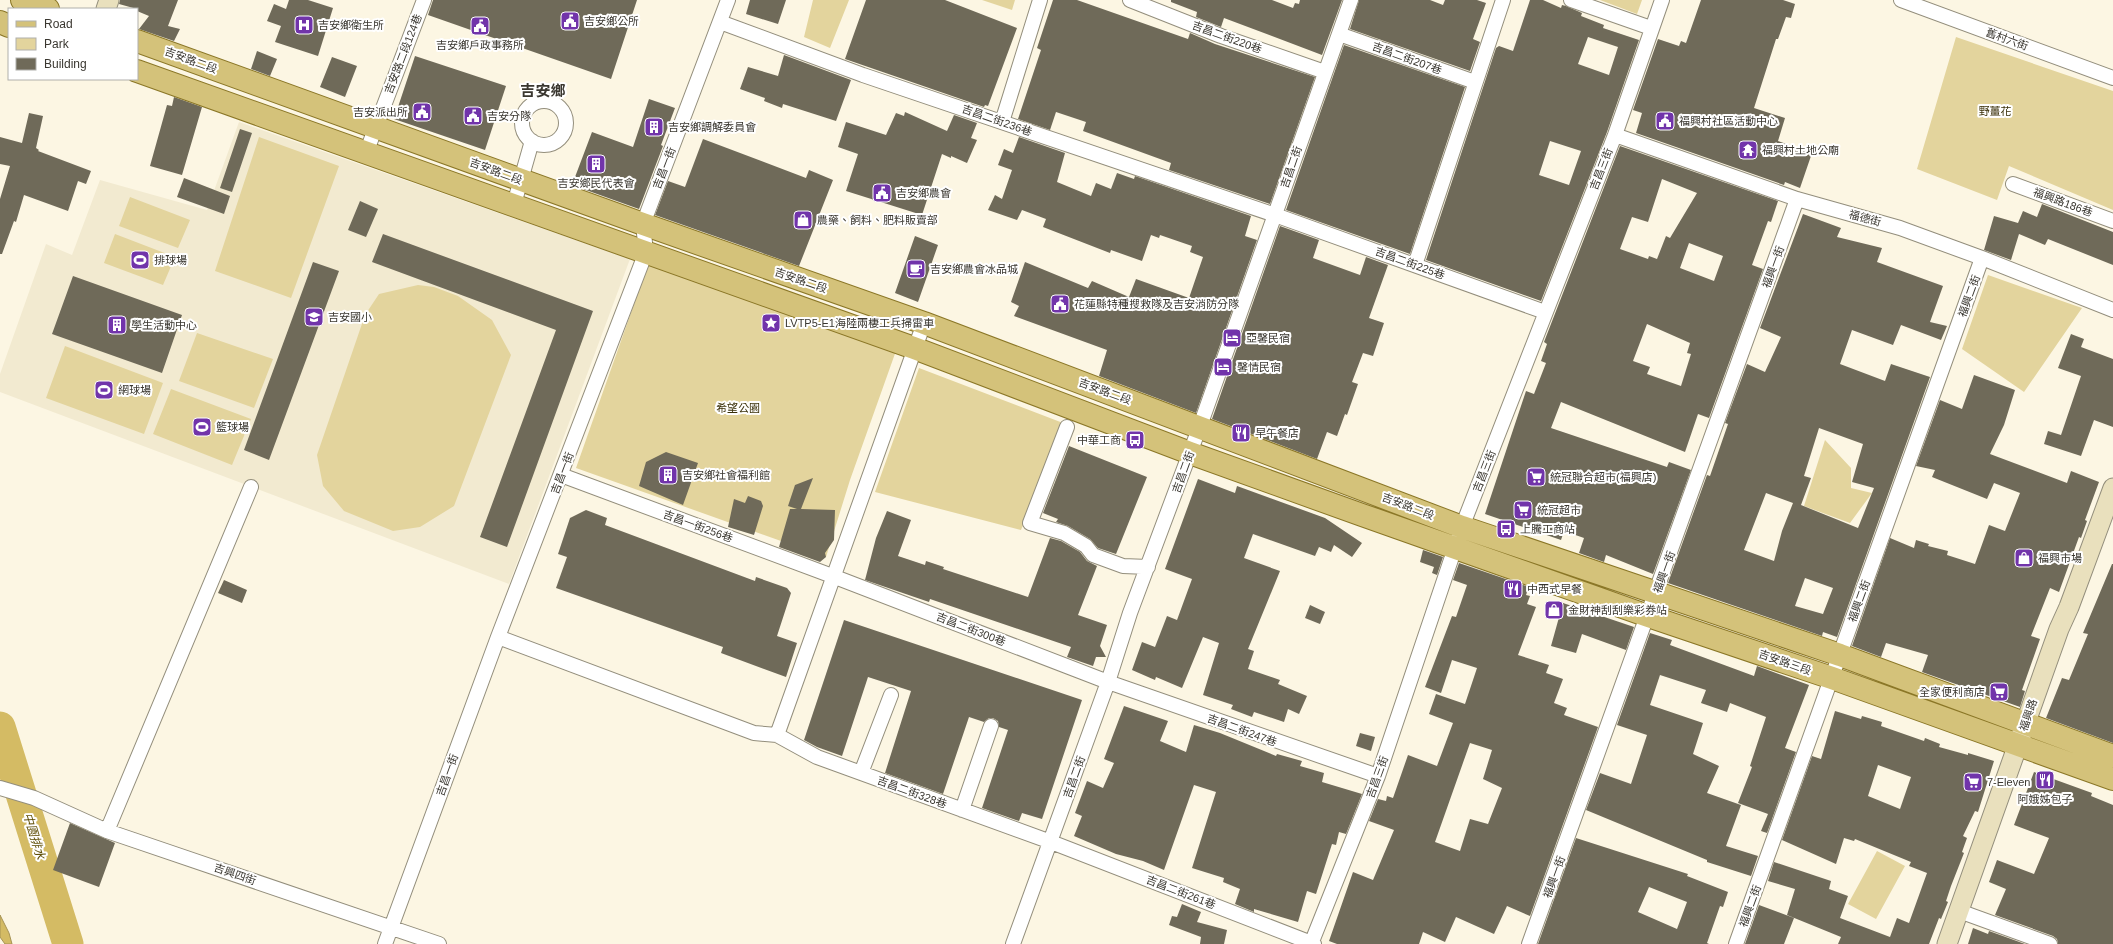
<svg xmlns="http://www.w3.org/2000/svg" width="2113" height="944" font-family="Arial,'Noto Sans TC',sans-serif">
<style>
.built{fill:#f2ead0}
.green{fill:#e3d49d}
.water{fill:#d4bb64;stroke:#a69354}
.lines{fill:none;stroke-linecap:round;stroke-linejoin:round}
.river{stroke:#d4bb64;stroke-width:31}
.building{fill:#6f6a59;fill-rule:evenodd}
.street-casing{stroke:#938e7c;stroke-width:16}
.secondary-casing{stroke:#938e7c;stroke-width:21}
.primary-casing{stroke:#8b7727;stroke-width:24}
.street{stroke:#fff;stroke-width:14}
.secondary{stroke:#e9e0bd;stroke-width:19}
.primary{stroke:#d4c27a;stroke-width:22}
.labels{text-anchor:middle;dominant-baseline:central;stroke-width:4;stroke-linejoin:round;paint-order:stroke}
.poi-label{font-size:11px;fill:#3a3730;stroke:#fff;text-anchor:start}
.street-label{font-size:11px;fill:#3a3730;stroke:#fff}
.park-label{font-size:11px;fill:#392f08;stroke:#fff}
.water-label{font-size:12px;font-style:italic;fill:#604f08;stroke:#fff}
.district-label{font-size:15px;font-weight:bold;fill:#3a3730;stroke:#fff}
</style>
<rect width="100%" height="100%" fill="#fcf6e3"/>
<path class="built" d="M239,122L630,259L509,584L0,392V374L46,244L72,255L100,180L207,210Z"/>
<path class="green" d="M813,0H849L830,48L804,37Z
M982,0H1015L1012,10Z
M1600,0H1642L1637,14Z
M1956,37L2113,91V210L2009,166L1997,200L1917,169Z
M259,137L339,166L291,298L215,271Z
M130,197L190,220L178,248L119,226Z
M115,234L175,257L163,285L104,263Z
M650,259L897,348L850,480L826,557L576,468Z
M1988,275L2082,308L2024,392L1962,349Z
M418,285L434,287L458,296L492,320L511,355L454,506L420,527L393,531L344,511L323,486L317,455L365,315L379,294Z
M197,333L273,359L254,408L179,381Z
M65,346L163,383L144,434L46,398Z
M919,368L1063,423L1021,530L875,492Z
M171,389L251,419L232,465L153,434Z
M1825,440L1851,468V488L1872,493L1850,523L1804,506Z
M1877,851L1905,866L1876,919L1848,904Z"/>
<path class="water" d="M0,915L9,933L12,944H5L0,937Z"/>
<g class="lines">
<path class="river" d="M0,727L68,944"/>
</g>
<path class="building" d="M120,0H178L168,26L180,29L174,41L139,29L149,16L137,11V9L119,4Z
M289,0H308L333,8L318,56L275,42L281,26L267,21L274,4L286,9Z
M433,0H637L611,79L428,15Z
M750,0H786L778,24L746,14Z
M866,0H945L1017,28L988,106L985,105L984,107L845,59Z
M1053,0H1077L1188,39L1190,33L1215,44L1315,77L1270,204L1169,170L1171,163L1083,131L1086,122L1056,112L1050,130L1018,119L1041,50L1037,48Z
M1171,0H1272L1293,8L1295,3L1299,4L1300,0H1342L1322,55L1224,18L1221,27L1196,17L1197,12L1171,2Z
M1359,0H1430L1443,5L1445,0H1477L1486,3L1473,39L1480,42L1470,71L1350,29Z
M1530,0H1543L1561,8L1562,5L1566,6L1582,13L1581,16L1604,25L1603,28L1639,40L1607,132L1541,301L1426,260L1496,48L1499,46L1513,51ZM1588,37L1618,47L1609,75L1578,64ZM1550,141L1581,151L1569,185L1539,175Z
M1701,0H1783L1795,4L1791,18L1786,17L1778,39H1776L1754,108L1785,118L1778,141L1812,153L1800,188L1785,182L1784,185L1636,133L1642,113L1633,110L1658,39L1679,46L1681,41L1686,43Z
M1344,45L1465,87L1410,254L1286,210Z
M257,51L277,59L270,76L251,69Z
M784,55L851,80L836,121L783,104L782,108L764,101L765,98L740,89L748,67L778,76Z
M415,56L506,86L485,150L394,119Z
M332,57L357,66L345,97L320,87Z
M174,97L202,107L182,175L150,166L167,105L172,106Z
M649,99L675,108L661,145L663,146L639,209L572,185L592,132L633,147Z
M905,112L947,131L954,115L977,123L971,138L977,140L967,163L951,156V158L942,154L922,215L846,191L858,154L838,147L846,122L886,135L896,113L904,116Z
M29,113L43,116L36,148L39,150L38,151L91,171L86,184L78,181L68,211L24,195L16,222L14,221L2,254H0V199L10,166L0,164V137L22,143Z
M240,129L252,133L232,192L220,188Z
M1019,137L1065,153L1057,182L1091,196L1096,183L1111,189L1117,173L1134,179L1135,176L1251,216L1245,236L1257,240L1196,413L1099,376L1107,350L1014,316L1019,306L1011,302L1025,262L1088,288L1092,281L1129,297L1136,279L1189,298L1203,257L1190,252L1192,246L1160,235L1159,238L1151,235L1142,261L1111,250L1110,253L1043,227L1046,219L1022,210L1017,220L988,210L995,195L1002,199L1012,170L998,165L1004,149L1013,153Z
M703,139L806,178L809,170L833,180L799,266L655,215L668,181L685,187Z
M1620,146L1778,201L1771,222L1768,221L1752,265L1763,269L1709,418L1698,414L1685,452L1561,402L1551,428L1667,467L1669,462L1691,470L1653,574L1606,555L1604,562L1579,553L1584,538L1564,531L1561,540L1485,514L1526,391L1534,394L1546,363L1541,361L1547,344L1544,342ZM1662,179L1697,193L1670,238L1666,236L1657,259L1649,256L1648,259L1620,249L1632,217L1648,222ZM1689,243L1723,256L1714,281L1680,268ZM1647,324L1690,343L1687,353L1691,354L1681,386L1647,374L1650,367L1633,361Z
M184,178L230,196L224,214L177,197Z
M360,201L378,209L366,237L348,230Z
M2042,204L2113,232V265L2048,239L2045,245L2019,234L2011,260L1984,250L1994,216L2018,223L2023,211L2037,217Z
M1803,214L1841,228L1837,237L1882,248L1877,262L1943,286L1930,322L1947,326L1941,340L1901,325L1893,345L1852,330L1840,364L1885,381L1891,364L1930,377L1837,637L1823,632L1822,636L1668,583L1707,475L1710,476L1728,424L1725,423L1747,364L1765,372L1781,337L1760,328ZM1819,428L1863,444L1852,482L1874,488L1858,528L1801,505L1811,478L1804,476ZM1766,493L1793,503L1782,531L1774,561L1744,550ZM1805,578L1833,588L1823,614L1795,606Z
M1280,226L1319,240L1313,258L1360,275L1366,257L1388,265L1369,318L1384,323L1373,356L1363,353L1352,382L1358,384L1347,415L1345,414L1337,436L1327,432L1317,459L1212,419Z
M383,234L593,311L507,547L480,537L556,330L372,262Z
M915,236L938,245L918,302L895,293Z
M313,262L339,271L269,460L244,450Z
M73,276L182,315L162,373L52,334Z
M2071,334L2084,339L2081,347L2113,359V427L2094,420L2081,456L2044,444L2048,431L2061,435L2081,376L2058,368Z
M1974,375L2015,390L2004,425L1990,454L2067,483L2071,471L2099,482L2085,520L2087,521L2081,538L2079,537L2059,592L2050,588L2031,636L2040,639L2022,690L2025,691L2020,707L1922,672L1928,655L1886,643L1881,657L1852,646L1890,538L1914,548L1916,540L1929,544L1928,546L1948,551L1947,555L1975,564L1989,525L2005,531L2020,493L1994,483L1987,499L1932,477L1935,470L1916,466L1940,400L1962,409Z
M1069,446L1147,477L1116,554L1098,548L1090,539L1068,526L1056,522L1058,519L1043,513Z
M666,452L698,463L683,505L639,486L646,462Z
M813,478L801,509L835,510L834,540L825,553L826,557L820,562L779,547L790,509H797L788,506L795,485Z
M1198,479L1235,493L1237,486L1325,518L1362,543L1352,557L1334,545L1331,552L1319,547L1315,556L1253,534L1244,558L1280,571L1248,649L1254,651L1248,669L1280,680L1278,684L1307,696L1299,714L1288,709L1284,722L1254,712L1252,717L1231,709L1233,705L1203,695L1219,643L1203,637L1182,688L1156,677L1155,680L1132,670L1142,642L1155,647L1167,616L1177,620L1192,579L1165,569Z
M748,496L761,501L763,506L754,535L728,527L734,499L745,503Z
M586,510L607,518L605,525L755,581L756,577L787,588L791,593L777,636L797,643L786,677L721,653L723,647L556,588L567,557L558,554L570,518Z
M887,511L911,520L898,556L925,565L926,561L944,567L943,569L1028,597L1050,538L1061,541L1080,552L1087,561L1097,566L1078,615L1107,625L1100,646L1106,657H1096L1093,666L1067,657L1071,647L930,599L929,602L865,580L876,538Z
M1423,550L1443,557L1437,575L1432,573L1434,567L1420,562Z
M1459,563L1529,587L1526,595L1530,596L1527,604L1536,607L1518,655L1549,665L1546,673L1563,679L1554,703L1567,708L1564,715L1598,727L1530,916L1507,906L1494,934L1456,917L1445,942L1423,932L1419,944H1337L1329,941L1353,872L1373,880L1394,830L1369,821L1378,799L1386,801L1387,796L1393,798L1408,755L1437,766L1453,723L1429,714L1436,694L1465,704L1477,668L1452,660L1441,693L1425,687L1452,616L1456,617L1467,585L1453,580ZM1470,743L1492,750L1483,779L1502,788L1488,824L1470,819L1460,851L1435,842Z
M2112,564H2113V743L2046,718L2062,678L2069,680L2088,634L2083,633Z
M224,580L247,590L242,603L218,593Z
M1563,603L1634,627L1626,650L1582,634L1576,653L1551,646Z
M1310,605L1325,612L1320,624L1305,618Z
M844,620L1082,700L1042,819L1022,813L1019,821L982,808L1008,730L999,727L998,721L993,718H989L984,722L969,717L943,794L885,773L911,691L868,677L842,756L817,747L804,740Z
M1650,633L1672,640L1670,645L1754,676L1757,666L1809,685L1785,748L1796,752L1767,833L1761,831L1768,814L1738,803L1752,767L1750,766L1766,717L1730,703L1727,712L1701,703L1706,690L1660,675L1650,705L1703,723L1693,754L1719,766L1707,793L1741,805L1726,846L1758,856L1751,876L1707,862V860L1586,810L1600,773L1631,784L1647,735L1617,725Z
M1124,706L1168,721L1160,741L1186,752L1194,725L1220,733L1276,756L1277,754L1302,761L1300,766L1324,773L1322,782L1362,794L1346,834L1339,832L1336,845L1332,844L1316,894L1307,891L1298,922L1254,909V912L1235,904L1240,889L1223,882L1224,878L1192,868L1216,792L1194,785L1164,870L1143,861L1116,854L1074,836L1082,816L1075,813L1087,781L1103,788L1114,763L1104,759Z
M1835,711L1861,719L1862,716L1882,722L1881,726L1924,741L1925,738L1940,744L1939,747L1968,755V753L1994,761L1978,812L1975,811L1963,836L1967,838L1962,852L1964,853L1951,886L1946,901L1948,902L1941,919L1939,918L1929,944H1838L1841,937L1787,915L1795,889L1768,881L1774,862L1831,881L1829,889L1848,896L1840,918L1890,937L1897,918L1909,923L1927,873L1909,866L1911,862L1855,839L1854,841L1844,838L1836,864L1782,840L1812,756L1821,759ZM1878,765L1911,777L1900,809L1868,796Z
M1360,733L1375,737L1371,751L1356,746Z
M2034,772L2092,793L2091,796L2113,805V944H2058L2057,939L2053,936L1995,915L2006,889L1989,882L1997,860L2034,874L2049,838L2014,825Z
M70,823L115,843L99,887L53,870Z
M1576,838L1688,874L1687,876L1728,892L1723,907L1720,906L1707,943L1709,944H1538ZM1649,887L1687,902L1677,929L1638,912Z
M1182,904L1201,912L1197,922L1227,930L1224,944H1200L1201,937L1169,925L1172,916L1177,917Z
M1759,905L1794,918L1784,944H1745Z
M1973,928L1988,934L1989,931L2025,944H1968Z"/>
<g class="lines">
<g class="street-casing">
<path id="street" d="M1130,0L1221,36L1325,72
M1571,0L1651,28
M1901,0L2113,78
M720,22L863,75L1275,215L1545,312
M1339,34L1475,82
M522 123a22 22 0 1 1 44 0a22 22 0 1 1-44 0Z
M1002,122L1040,0
M1615,135L1797,199L1900,228L1982,258L2113,310
M366,153L424,0
M2013,184L2113,221
M514,204L532,141
M1415,265L1503,0
M1067,427L1030,523L1064,533L1086,546L1093,555L1123,566L1148,567
M561,475L835,577L1108,682L1378,776
M498,637L754,733L777,735L924,323
M777,735L817,757L1051,842L1314,944
M861,773L891,695
M0,788L34,798L107,831L439,944
M962,810L991,726
M107,831L251,487
M1959,911L2050,944
M385,944L498,637L646,252L643,224L728,0
M1013,944L1108,682L1130,613L1200,426L1351,0
M1311,944L1378,776L1462,527L1615,135L1662,0
M1529,944L1797,199
M1736,944L1982,258"/>
</g>
<g class="secondary-casing">
<path id="secondary" d="M106,9L109,0
M1947,944L2059,629L2069,607L2113,488"/>
</g>
<g class="primary-casing">
<path id="primary" d="M22,0L48,9
M0,22L9,26
M137,41L643,224L924,323L1462,527L1840,655L2113,756
M137,71L914,348L1190,453L1362,515L1648,616L1832,678L2113,779"/>
</g>
<use href="#street" class="street"/>
<use href="#secondary" class="secondary"/>
<use href="#primary" class="primary"/>
</g>
<defs>
<g id="civic-square" transform="scale(1)"><rect x="-9" y="-9" width="18" height="18" rx="4" fill="#7134aa" stroke="#fff"/><path d="M-.6-6.5H3V-4.5H.6V-3L4-1V1h2V6H-6V1h2V-1L-.6-3ZM-1.2 2.5V6h2.4V2.5Z" fill="#fff"/></g>
<g id="hospital-square" transform="scale(1)"><rect x="-9" y="-9" width="18" height="18" rx="4" fill="#7134aa" stroke="#fff"/><path d="M-5-5h3v3.5h4V-5h3V5h-3V1.5h-4V5h-3Z" fill="#fff"/></g>
<g id="building-square" transform="scale(1)"><rect x="-9" y="-9" width="18" height="18" rx="4" fill="#7134aa" stroke="#fff"/><path d="M-4-6H4V6H1V3H-1V6H-4ZM-2.5-4.3h1.7v1.8h-1.7ZM.8-4.3h1.7v1.8H.8ZM-2.5-1h1.7V.8h-1.7ZM.8-1h1.7V.8H.8Z" fill="#fff"/></g>
<g id="temple-square" transform="scale(1)"><rect x="-9" y="-9" width="18" height="18" rx="4" fill="#7134aa" stroke="#fff"/><path d="M0-6L5-2H3V0L6.5 2.5H4V6H1.5V3h-3V6H-4V2.5H-6.5L-3 0V-2H-5Z" fill="#fff"/></g>
<g id="shop-square" transform="scale(1)"><rect x="-9" y="-9" width="18" height="18" rx="4" fill="#7134aa" stroke="#fff"/><path d="M-5-2.5h2.3a2.7 3.5 0 0 1 5.4 0H5L5.5 6h-11ZM-1.5-2.5h3a1.5 2.3 0 0 0-3 0Z" fill="#fff"/></g>
<g id="stadium-square" transform="scale(1)"><rect x="-9" y="-9" width="18" height="18" rx="4" fill="#7134aa" stroke="#fff"/><path d="M0-5a6.5 5 0 1 0 0 10a6.5 5 0 1 0 0-10ZM-3.5-1.8h7v3.6h-7Z" fill="#fff"/></g>
<g id="cafe-square" transform="scale(1)"><rect x="-9" y="-9" width="18" height="18" rx="4" fill="#7134aa" stroke="#fff"/><path d="M-5.5-4.5H6V0H3Q3 3.5 0 3.5H-2.5Q-5.5 3.5-5.5 0ZM3-3.2v2h1.7v-2ZM-6 4.5H4V6H-6Z" fill="#fff"/></g>
<g id="school-square" transform="scale(1)"><rect x="-9" y="-9" width="18" height="18" rx="4" fill="#7134aa" stroke="#fff"/><path d="M0-5L7-2L0 1L-7-2ZM-4 1L0 2.5L4 1V4Q0 6-4 4Z" fill="#fff"/></g>
<g id="sight-square" transform="scale(1)"><rect x="-9" y="-9" width="18" height="18" rx="4" fill="#7134aa" stroke="#fff"/><path d="M0-6L1.8-2.2L6-1.7L2.9 1.2L3.7 5.4L0 3.3L-3.7 5.4L-2.9 1.2L-6-1.7L-1.8-2.2Z" fill="#fff"/></g>
<g id="hotel-square" transform="scale(1)"><rect x="-9" y="-9" width="18" height="18" rx="4" fill="#7134aa" stroke="#fff"/><path d="M-6-4.5h1.5V1H6V5H4.5V3h-9V5H-6ZM-4 0a1.8 1.8 0 1 1 3.6 0ZM.5 0V-2.5h3Q6-2.5 6 0Z" fill="#fff"/></g>
<g id="restaurant-square" transform="scale(1)"><rect x="-9" y="-9" width="18" height="18" rx="4" fill="#7134aa" stroke="#fff"/><path d="M-5-6h1v4h1v-4h1v4h1v-4h1v5L-1.5 .5V6h-2V.5L-5-1ZM5-6V6H3V1.5H1.5Q1.5-4 5-6Z" fill="#fff"/></g>
<g id="bus-square" transform="scale(1)"><rect x="-9" y="-9" width="18" height="18" rx="4" fill="#7134aa" stroke="#fff"/><path d="M-5-6H5V4H4V6H2V4H-2V6H-4V4H-5ZM-3.5-4V0h7V-4ZM-3.5 1.2v1.5H-2V1.2ZM2 1.2v1.5H3.5V1.2Z" fill="#fff"/></g>
<g id="supermarket-square" transform="scale(1)"><rect x="-9" y="-9" width="18" height="18" rx="4" fill="#7134aa" stroke="#fff"/><path d="M-6-5.5h2.5l.6 2H6L4.5 2H-2.5L-4.4-4H-6ZM-1.5 3.2a1.3 1.3 0 1 0 .1 0ZM3 3.2a1.3 1.3 0 1 0 .1 0Z" fill="#fff"/></g>
</defs>
<g fill-rule="evenodd">
<use href="#civic-square" x="570" y="21"/>
<use href="#hospital-square" x="304" y="25"/>
<use href="#civic-square" x="480" y="26"/>
<use href="#civic-square" x="422" y="112"/>
<use href="#civic-square" x="473" y="116"/>
<use href="#civic-square" x="1665" y="121"/>
<use href="#building-square" x="654" y="127"/>
<use href="#temple-square" x="1748" y="150"/>
<use href="#building-square" x="596" y="164"/>
<use href="#civic-square" x="882" y="193"/>
<use href="#shop-square" x="803" y="220"/>
<use href="#stadium-square" x="140" y="260"/>
<use href="#cafe-square" x="916" y="269"/>
<use href="#civic-square" x="1060" y="304"/>
<use href="#school-square" x="314" y="317"/>
<use href="#sight-square" x="771" y="323"/>
<use href="#building-square" x="117" y="325"/>
<use href="#hotel-square" x="1232" y="338"/>
<use href="#hotel-square" x="1223" y="367"/>
<use href="#stadium-square" x="104" y="390"/>
<use href="#stadium-square" x="202" y="427"/>
<use href="#restaurant-square" x="1241" y="433"/>
<use href="#bus-square" x="1135" y="440"/>
<use href="#building-square" x="668" y="475"/>
<use href="#supermarket-square" x="1536" y="477"/>
<use href="#supermarket-square" x="1523" y="510"/>
<use href="#bus-square" x="1506" y="529"/>
<use href="#shop-square" x="2024" y="558"/>
<use href="#restaurant-square" x="1513" y="589"/>
<use href="#shop-square" x="1554" y="610"/>
<use href="#supermarket-square" x="1999" y="692"/>
<use href="#restaurant-square" x="2045" y="780"/>
<use href="#supermarket-square" x="1973" y="782"/>
</g>
<g class="labels">
<g class="poi-label">
<text x="584" y="21">吉安鄉公所</text>
<text x="318" y="25">吉安鄉衛生所</text>
<text x="480" y="45" text-anchor="middle">吉安鄉戶政事務所</text>
<text x="408" y="112" text-anchor="end">吉安派出所</text>
<text x="487" y="116">吉安分隊</text>
<text x="1679" y="121">福興村社區活動中心</text>
<text x="668" y="127">吉安鄉調解委員會</text>
<text x="1762" y="150">福興村土地公廟</text>
<text x="596" y="183" text-anchor="middle">吉安鄉民代表會</text>
<text x="896" y="193">吉安鄉農會</text>
<text x="817" y="220">農藥、飼料、肥料販賣部</text>
<text x="154" y="260">排球場</text>
<text x="930" y="269">吉安鄉農會冰品城</text>
<text x="1074" y="304">花蓮縣特種搜救隊及吉安消防分隊</text>
<text x="328" y="317">吉安國小</text>
<text x="785" y="323">LVTP5-E1海陸兩棲工兵掃雷車</text>
<text x="131" y="325">學生活動中心</text>
<text x="1246" y="338">亞馨民宿</text>
<text x="1237" y="367">馨情民宿</text>
<text x="118" y="390">網球場</text>
<text x="216" y="427">籃球場</text>
<text x="1255" y="433">早午餐店</text>
<text x="1121" y="440" text-anchor="end">中華工商</text>
<text x="682" y="475">吉安鄉社會福利館</text>
<text x="1550" y="477">統冠聯合超市(福興店)</text>
<text x="1537" y="510">統冠超市</text>
<text x="1520" y="529">上騰工商站</text>
<text x="2038" y="558">福興市場</text>
<text x="1527" y="589">中西式早餐</text>
<text x="1568" y="610">金財神刮刮樂彩券站</text>
<text x="1985" y="692" text-anchor="end">全家便利商店</text>
<text x="1987" y="782">7-Eleven</text>
<text x="2045" y="799" text-anchor="middle">阿娥姊包子</text>
</g>
<g class="street-label">
<text transform="translate(1227 37) rotate(20)">吉昌二街220巷</text>
<text transform="translate(2007 39) rotate(20)">舊村六街</text>
<text transform="translate(403 54) rotate(-69)">吉安路二段124巷</text>
<text transform="translate(1407 58) rotate(20)">吉昌二街207巷</text>
<text transform="translate(191 60) rotate(20)">吉安路二段</text>
<text transform="translate(997 120) rotate(19)">吉昌二街236巷</text>
<text transform="translate(1291 167) rotate(-71)">吉昌二街</text>
<text transform="translate(664 168) rotate(-69)">吉昌一街</text>
<text transform="translate(1601 169) rotate(-69)">吉昌三街</text>
<text transform="translate(496 171) rotate(20)">吉安路二段</text>
<text transform="translate(2063 202) rotate(20)">福興路186巷</text>
<text transform="translate(1865 218) rotate(15)">福德街</text>
<text transform="translate(1410 263) rotate(20)">吉昌二街225巷</text>
<text transform="translate(1773 267) rotate(-70)">福興一街</text>
<text transform="translate(801 280) rotate(19)">吉安路二段</text>
<text transform="translate(1969 296) rotate(-70)">福興二街</text>
<text transform="translate(1105 391) rotate(20)">吉安路二段</text>
<text transform="translate(1484 471) rotate(-69)">吉昌三街</text>
<text transform="translate(1183 472) rotate(-70)">吉昌二街</text>
<text transform="translate(562 473) rotate(-69)">吉昌一街</text>
<text transform="translate(1408 506) rotate(21)">吉安路二段</text>
<text transform="translate(698 526) rotate(20)">吉昌一街256巷</text>
<text transform="translate(1664 572) rotate(-70)">福興一街</text>
<text transform="translate(1859 601) rotate(-70)">福興二街</text>
<text transform="translate(971 629) rotate(21)">吉昌二街300巷</text>
<text transform="translate(1785 662) rotate(19)">吉安路三段</text>
<text transform="translate(2028 715) rotate(-71)">福興路</text>
<text transform="translate(1242 730) rotate(20)">吉昌二街247巷</text>
<text transform="translate(447 775) rotate(-70)">吉昌一街</text>
<text transform="translate(1074 777) rotate(-70)">吉昌二街</text>
<text transform="translate(1377 777) rotate(-70)">吉昌三街</text>
<text transform="translate(912 792) rotate(20)">吉昌二街328巷</text>
<text transform="translate(235 874) rotate(19)">吉興四街</text>
<text transform="translate(1554 877) rotate(-70)">福興一街</text>
<text transform="translate(1181 892) rotate(21)">吉昌二街261巷</text>
<text transform="translate(1750 906) rotate(-70)">福興二街</text>
</g>
<g class="park-label">
<text x="1995" y="111">野薑花</text>
<text x="738" y="408">希望公園</text>
</g>
<g class="water-label">
<text transform="translate(34 836) rotate(73)">中園排水</text>
</g>
<g class="district-label">
<text x="543" y="90">吉安鄉</text>
</g>
</g>
<rect x="8" y="8" width="130" height="72" fill="#ffffff" stroke="#b0afac"/>
<rect x="16" y="21" width="20" height="6" fill="#d4c27a" stroke="#b0afac"/>
<text x="44" y="28" font-size="12" fill="#3a3730">Road</text>
<rect x="16" y="38" width="20" height="12" fill="#e3d49d" stroke="#b0afac"/>
<text x="44" y="48" font-size="12" fill="#3a3730">Park</text>
<rect x="16" y="58" width="20" height="12" fill="#6f6a59" stroke="#b0afac"/>
<text x="44" y="68" font-size="12" fill="#3a3730">Building</text>
</svg>
